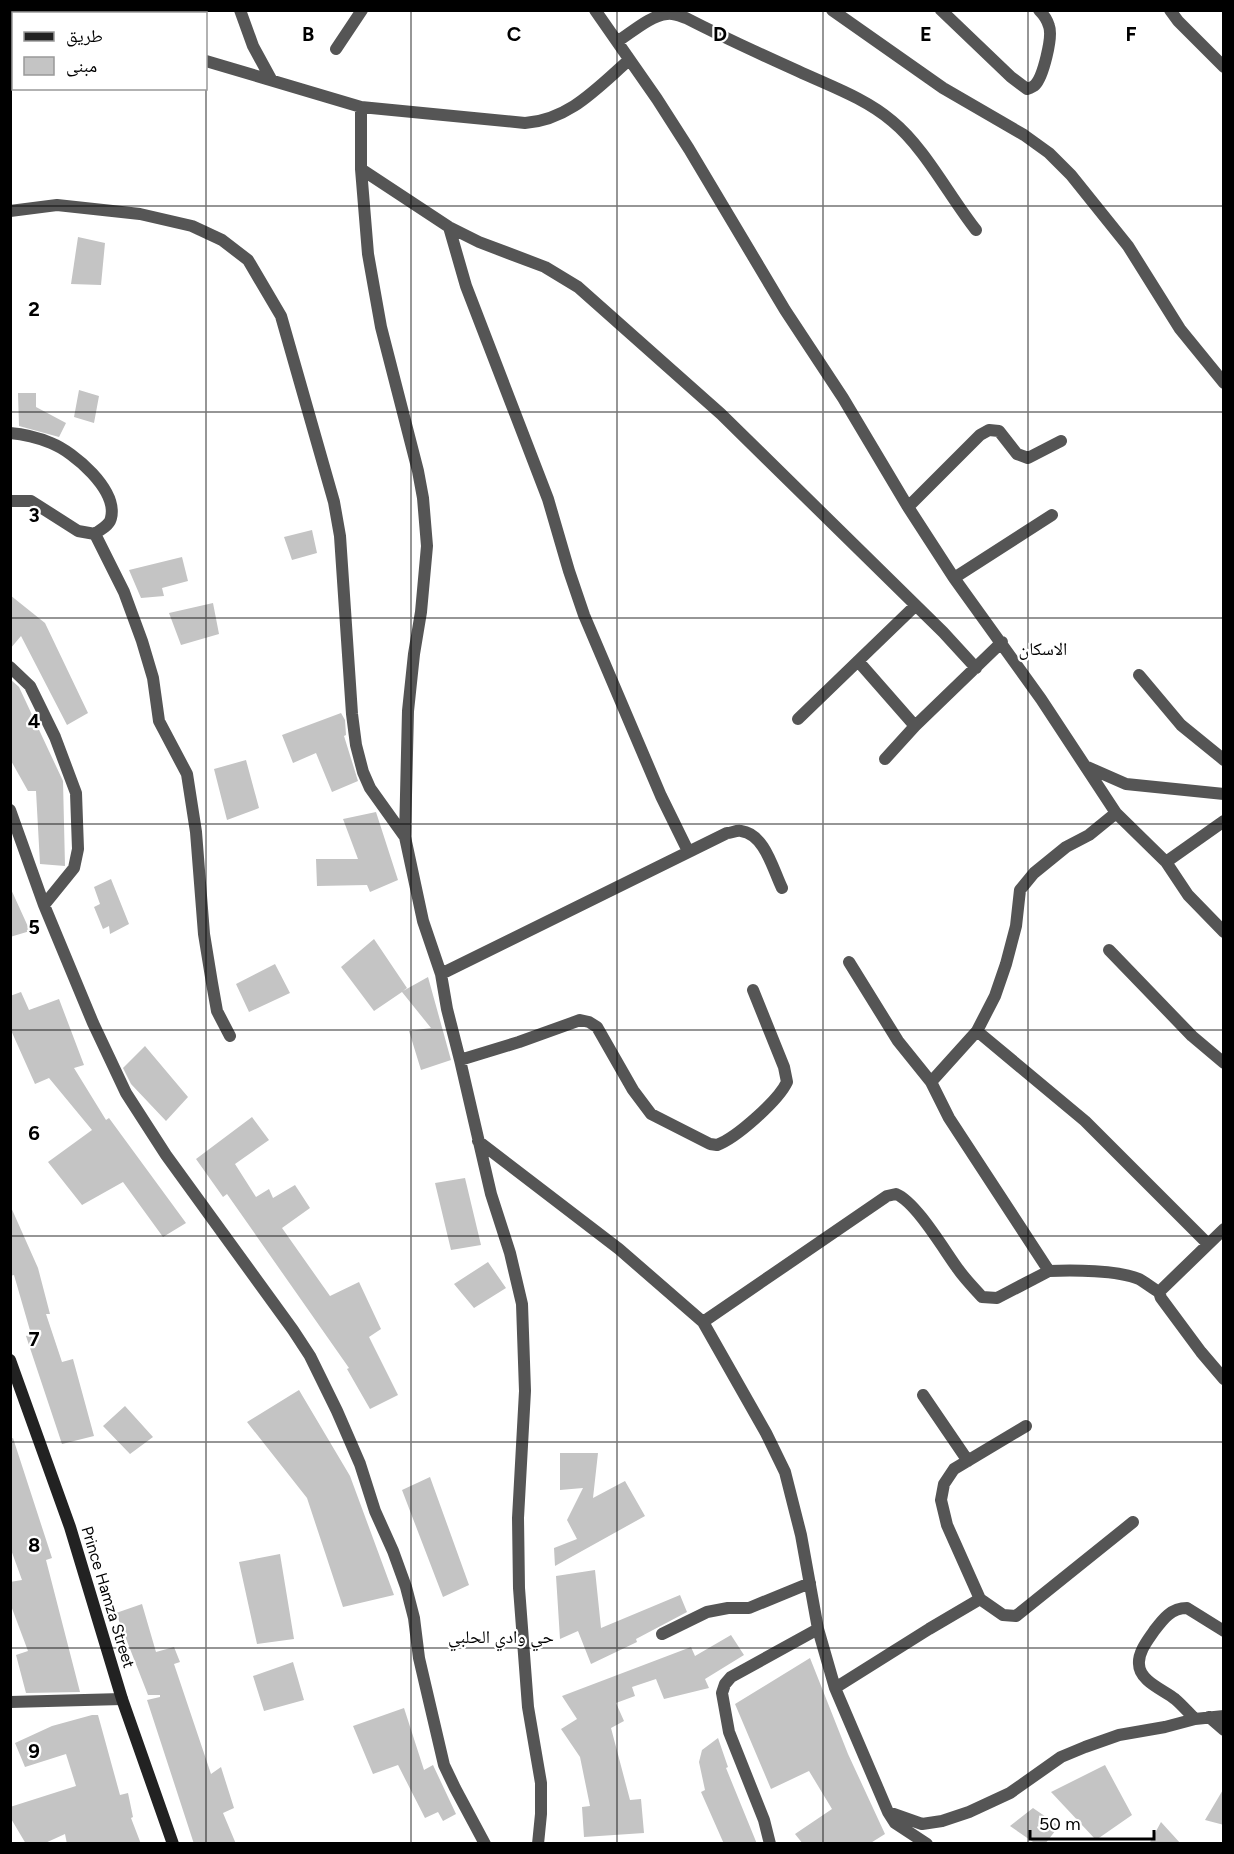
<svg xmlns="http://www.w3.org/2000/svg" width="1234" height="1854" font-family="Figtree,'Noto Naskh Arabic',sans-serif">
<style>
.building{fill:#c4c4c4}
.lines{fill:none;stroke-linecap:round;stroke-linejoin:round}
.minor{stroke:#555;stroke-width:12}
.secondary{stroke:#222;stroke-width:12}
.grid{fill:none;stroke:#000;stroke-width:1.5;stroke-opacity:0.55}
.labels{text-anchor:middle;dominant-baseline:central;stroke-width:4.5;stroke-linejoin:round;paint-order:stroke}
.street-label{font-size:16px;fill:#000;stroke:#fff}
.neighbourhood-label{font-size:18px;fill:#000;stroke:#fff}
.grid-label{font-size:20px;text-anchor:middle;font-weight:bold;fill:#000;stroke:#fff;stroke-width:4.5;stroke-linejoin:round;paint-order:stroke}
</style>
<rect width="100%" height="100%" fill="#fff"/>
<path class="building" d="M78,237L105,243L101,285L71,284Z
M79,390L99,396L94,423L74,417Z
M18,393H36V407L66,423L59,437L19,426Z
M312,530L317,553L292,560L284,537Z
M182,557L188,581L162,588L164,596L141,598L129,570Z
M10,595L45,623L88,713L67,725L21,636L10,649Z
M213,603L219,634L181,645L169,613Z
M10,679L19,687L63,781L65,866L40,864L36,791H28L10,759Z
M341,713L345,720L346,735L344,736L358,781L332,792L316,753L293,763L282,735Z
M246,760L259,808L227,820L214,769Z
M376,812L398,880L370,892L367,885L317,886L316,859H358L343,819Z
M111,879L129,924L110,934L109,926L103,929L94,907L100,904L94,887Z
M10,887L30,931L10,937Z
M374,939L407,988L403,991L428,977L451,1060L421,1070L409,1031L431,1028L402,992L374,1011L341,967Z
M275,964L290,993L249,1012L236,984Z
M21,992L29,1010L59,999L84,1065L74,1068L106,1120L109,1118L186,1223L163,1237L123,1182L82,1205L48,1162L92,1130L49,1078L35,1084L10,1028V996Z
M145,1046L188,1097L166,1121L131,1084L123,1068Z
M252,1117L269,1140L235,1164L256,1197L269,1189L273,1198L295,1185L310,1208L282,1228L330,1296L359,1282L381,1329L369,1337L398,1395L370,1409L347,1369L349,1368L227,1194L223,1197L196,1159Z
M465,1178L481,1245L451,1250L435,1183Z
M10,1205L38,1268L50,1314H46L62,1362L73,1359L94,1436L62,1444L26,1336L31,1334L14,1275L10,1276Z
M488,1262L506,1288L474,1308L454,1284Z
M299,1390L350,1476L394,1595L343,1607L307,1498L247,1422Z
M125,1406L153,1437L130,1454L103,1426Z
M13,1438L52,1558L46,1560L80,1692L26,1693L16,1655L28,1651L10,1603V1582L22,1580L10,1547V1439Z
M560,1453H598L593,1498L625,1481L645,1516L555,1566L554,1548L577,1539L567,1520L583,1488L560,1490Z
M430,1477L469,1585L443,1597L402,1490Z
M280,1554L294,1639L257,1644L239,1562Z
M595,1570L601,1628L680,1595L687,1612L636,1639L637,1642L591,1664L578,1631L560,1639L556,1576Z
M142,1604L156,1652L174,1647L180,1662L174,1664L211,1774L221,1767L234,1808L223,1813L236,1844H194L147,1700L160,1697V1695H148L116,1613Z
M731,1635L744,1655L705,1679L709,1688L664,1699L656,1679L632,1687L635,1696L616,1703L624,1721L611,1728L630,1800L641,1799L644,1833L584,1837L582,1807L590,1806L580,1757L561,1729L577,1719L562,1696L691,1647L695,1656Z
M810,1658L848,1754L885,1834L869,1844H803L795,1834L832,1809L809,1771L771,1789L735,1704Z
M293,1662L304,1700L264,1711L253,1676Z
M404,1708L424,1770L433,1765L456,1814L443,1821L438,1812L425,1818L398,1765L373,1774L353,1726Z
M92,1715H98L120,1795L128,1793L133,1817L131,1818L141,1844H67L65,1834L43,1844H26L10,1817V1807L76,1786L66,1754L25,1767L15,1743L52,1726Z
M718,1738L728,1767L726,1768L757,1844H724L701,1792L705,1790L699,1762L702,1750Z
M1105,1765L1132,1815L1096,1840L1051,1792Z
M1224,1788V1825L1205,1820Z
M1033,1808L1059,1826L1045,1844H1036L1010,1826Z
M1161,1822L1181,1844H1149Z"/>
<g class="lines">
<path class="minor" d="M66,10L70,14
M240,10L253,46L271,79
M595,10L657,99L689,149L785,310L843,398L908,507L954,578L1041,699L1116,813L1166,862L1188,895L1224,932
M832,10L943,88L1024,135L1049,153L1071,175L1128,246L1180,329L1224,383
M941,10L1011,77L1027,89C1030,88 1033,87 1035,85C1043,77 1053,37 1049,26C1047,19 1044,15 1039,10
M1170,10L1178,21L1224,67
M618,41C631,33 651,15 667,14C674,13 680,16 686,18C723,37 760,54 798,71C830,86 865,98 892,121C925,148 949,196 976,230
M336,49L362,10
M206,61L361,107L525,123C569,120 597,88 629,60
M361,107V169L368,254L381,327L418,471L423,498L427,546L421,612L414,654L408,711L405,837L423,921L441,974L447,1009L460,1060L491,1194L510,1253L522,1304L525,1391L518,1518L519,1588L528,1707L541,1783V1814L538,1844
M361,169L449,227L479,242L545,267L578,287L721,414L943,632L976,668
M10,211L57,205L140,214L192,226L222,240L248,260L281,316L334,502L340,536L352,714L356,745L363,772L370,788L405,837
M449,227L466,286L548,499L569,571L584,615L661,796L688,851
M10,433C23,434 39,438 51,443C74,452 118,490 111,518C110,525 101,529 95,534L78,531L31,501H10
M908,507L980,435L989,430L999,431L1017,454L1028,458L1061,441
M95,534L124,592L142,641L153,678L159,721L187,774L196,832L204,934L212,983L217,1011L230,1036
M954,578L1052,515
M858,661L915,726
M10,667L30,686L55,737L76,793L78,849L74,868L44,905
M1139,675L1181,725L1224,760
M798,719L915,606
M885,759L915,726L1002,642
M1085,766L1126,784L1224,794
M10,810L44,905L93,1023L126,1093L166,1155L293,1330L310,1356L337,1411L360,1464L375,1511L393,1551L406,1587L414,1618L419,1658L444,1765L455,1788L485,1844
M1166,862L1224,821
M1109,950L1192,1036L1224,1063
M849,962L898,1041L931,1082L949,1118L1049,1271C1072,1270 1118,1270 1139,1279C1146,1283 1152,1288 1159,1292
M441,974L727,833C731,833 737,830 741,831C765,834 773,870 782,888
M977,1031L1085,1121L1208,1244
M460,1060L519,1042L580,1020L589,1022L597,1027L633,1090L651,1114L710,1144L717,1145C736,1138 778,1101 787,1082L784,1067L753,990
M931,1082L977,1031L995,996L1006,964L1016,926L1020,890L1034,873L1066,847L1089,835L1116,813
M478,1141L619,1249L703,1322L766,1433L785,1472L801,1535L818,1629L835,1688L888,1812L895,1823L927,1844
M1224,1229L1159,1292L1161,1298L1201,1352L1224,1379
M703,1322L887,1196L896,1194C916,1202 944,1250 958,1269C965,1279 974,1288 982,1297L997,1298L1049,1271
M923,1395L968,1461
M980,1599L1003,1615L1016,1616L1133,1522
M662,1634L707,1612L728,1608H749L810,1583
M835,1688L929,1629L980,1599L947,1525L941,1500L944,1484L954,1469L1026,1426
M10,1702L122,1699
M1209,1717L1224,1730
M1195,1719C1188,1712 1182,1705 1175,1699C1164,1690 1139,1681 1139,1664C1138,1652 1148,1640 1154,1631C1163,1619 1171,1608 1187,1608L1224,1631
M888,1812L922,1824L942,1821L969,1812L1010,1793L1061,1757L1085,1747L1119,1735L1165,1727L1195,1719L1224,1716
M770,1844L764,1820L729,1732L722,1693L725,1684L731,1677L818,1629"/>
<path class="secondary" d="M10,1360L70,1527L122,1699L173,1844"/>
</g>
<path class="grid" d="M206,10V1844M411,10V1844M617,10V1844M823,10V1844M1028,10V1844M10,206H1224M10,412H1224M10,618H1224M10,824H1224M10,1030H1224M10,1236H1224M10,1442H1224M10,1648H1224"/>
<g class="labels">
<g class="street-label">
<text transform="translate(108 1597) rotate(73)">Prince Hamza Street</text>
</g>
<g class="neighbourhood-label">
<text x="1043" y="649">الاسكان</text>
<text x="501" y="1637">حي وادي الحلبي</text>
</g>
</g>
<g class="grid-label">
<text x="308" y="41">B</text>
<text x="514" y="41">C</text>
<text x="720" y="41">D</text>
<text x="926" y="41">E</text>
<text x="1131" y="41">F</text>
<text x="34" y="316">2</text>
<text x="34" y="522">3</text>
<text x="34" y="728">4</text>
<text x="34" y="934">5</text>
<text x="34" y="1140">6</text>
<text x="34" y="1346">7</text>
<text x="34" y="1552">8</text>
<text x="34" y="1758">9</text>
</g>
<rect width="1234" height="1854" fill="none" stroke="#000000" stroke-width="24"/>
<rect x="12" y="12" width="195" height="78" fill="#ffffff" stroke="#999999" stroke-width="1.5"/>
<rect x="24" y="32" width="30" height="9" fill="#222222" stroke="#999999" stroke-width="1.5"/>
<text x="66" y="42" font-size="18" fill="#000000">طريق</text>
<rect x="24" y="57" width="30" height="18" fill="#c4c4c4" stroke="#999999" stroke-width="1.5"/>
<text x="66" y="72" font-size="18" fill="#000000">مبنى</text>
<path d="M1030 1830v9h124v-9" fill="none" stroke="#000000" stroke-width="3"/>
<text x="1039" y="1830" font-size="18" fill="#000000" stroke="#ffffff" stroke-width="4.5" paint-order="stroke">50 m</text>
</svg>
